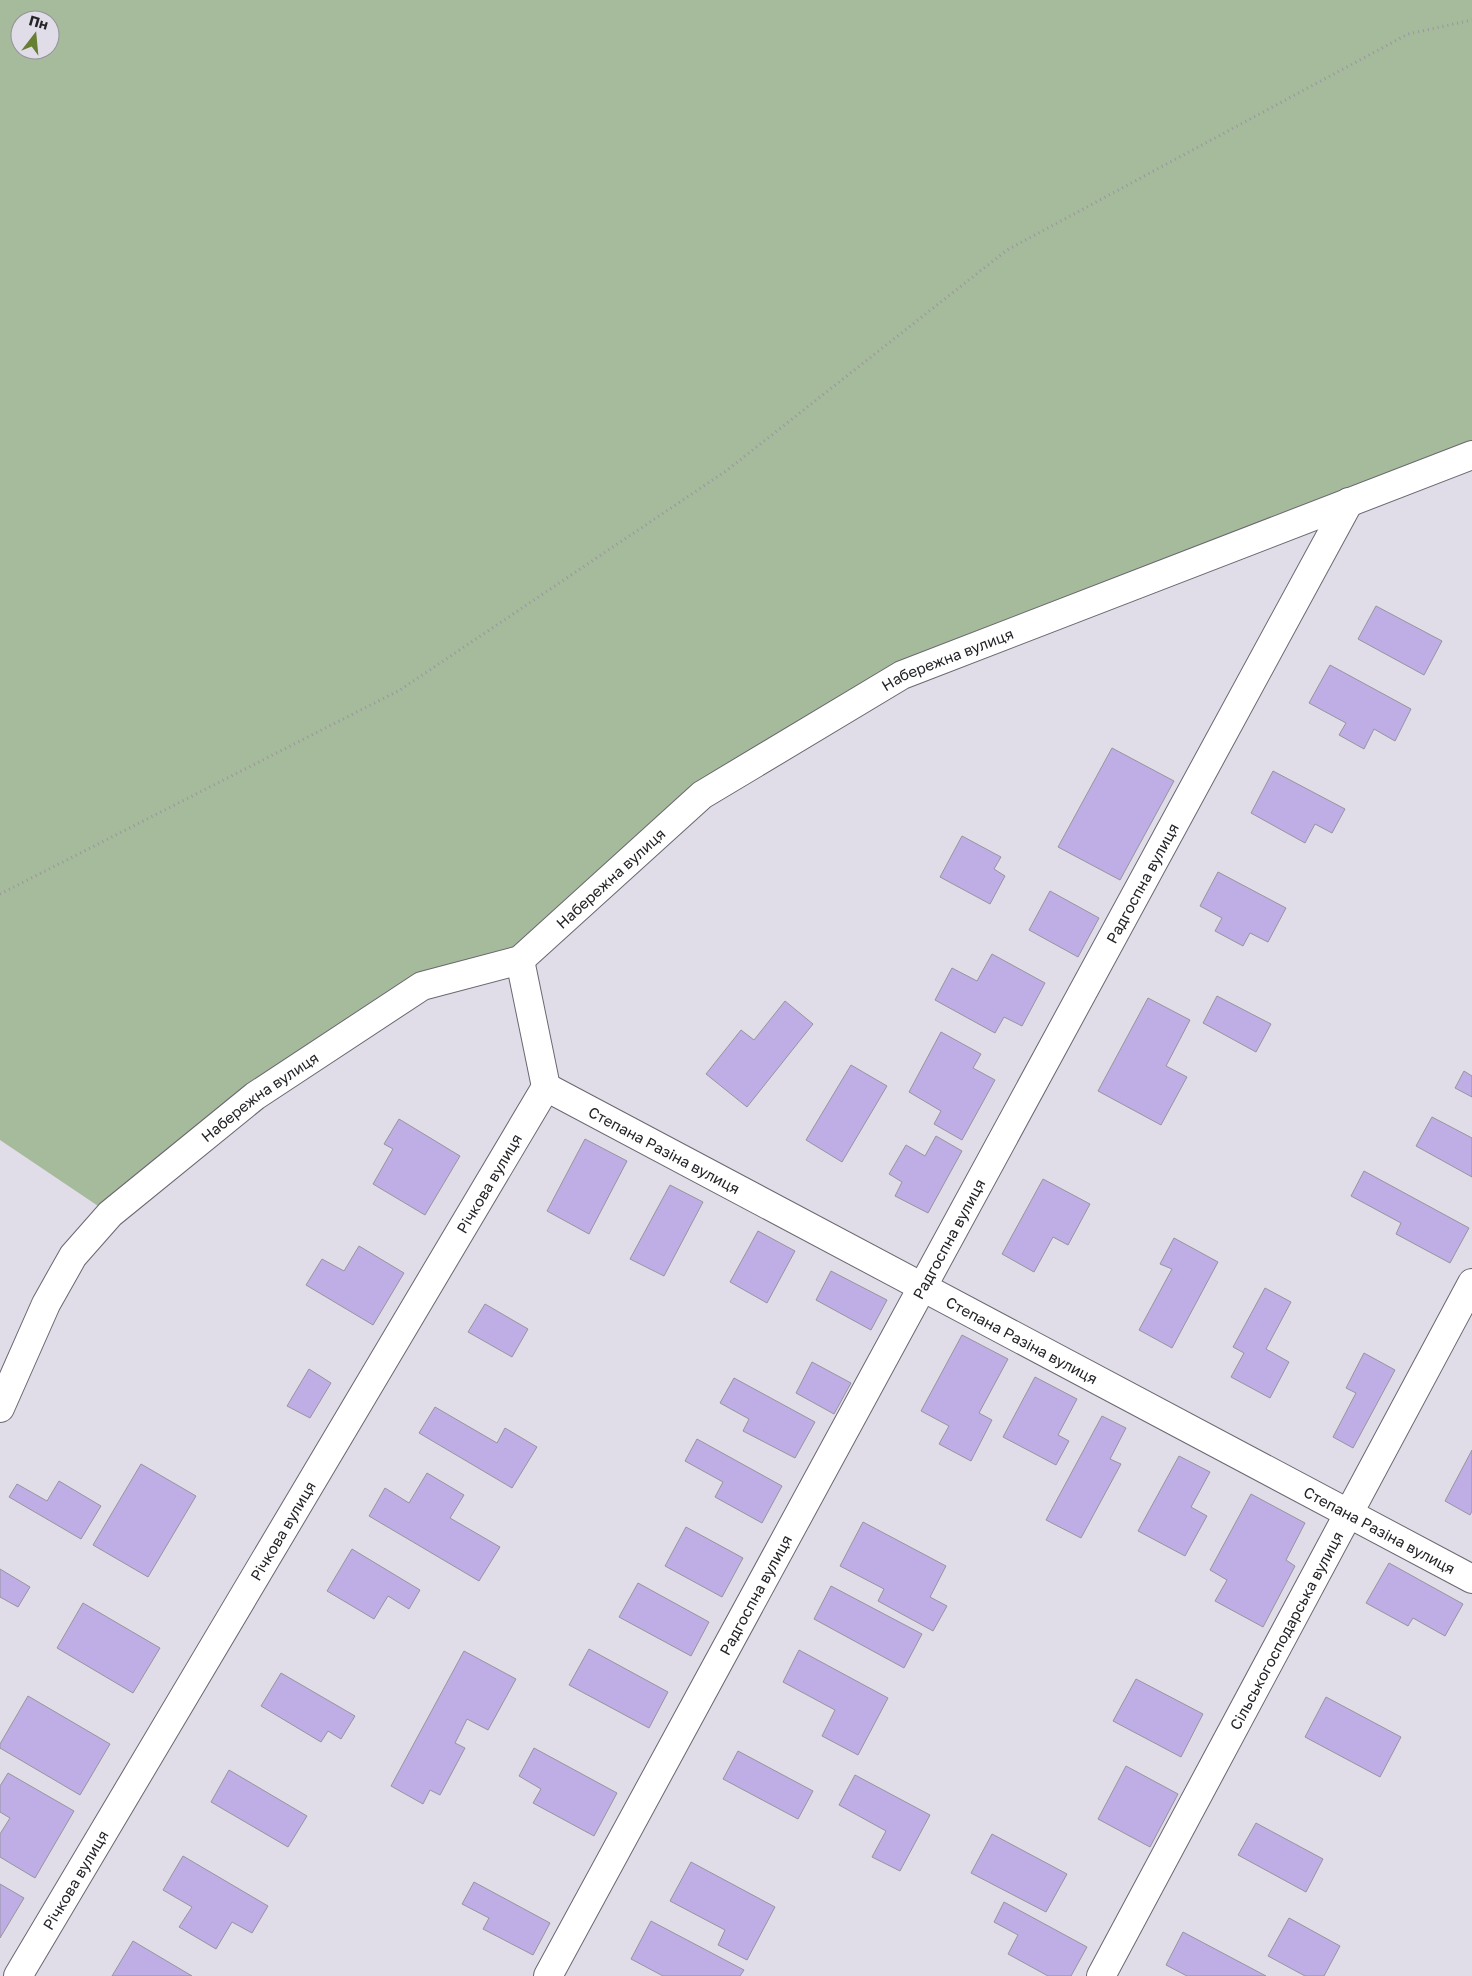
<svg xmlns="http://www.w3.org/2000/svg" width="1472" height="1976" font-family="'Golos Text',sans-serif">
<style>
.green{fill:#a5bb9b;fill-rule:evenodd}
.building{fill:#bfaee6;stroke:#97949e}
.lines{fill:none;stroke-linecap:round;stroke-linejoin:round}
.street-casing{stroke:#6a6771;stroke-width:30}
.path{stroke:#99969f;stroke-width:3;stroke-dasharray:1 4;stroke-linecap:butt}
.street{stroke:#fff;stroke-width:28}
.labels{text-anchor:middle;dominant-baseline:central;stroke-width:5;stroke-linejoin:round;paint-order:stroke}
.street-label{font-size:15px;fill:#252328;stroke:#e0dde8}
</style>
<rect width="100%" height="100%" fill="#e0dde8"/>
<path class="green" d="M0,0H1472V455L902,675L702,795L520,960L422,986L110,1214L0,1140ZM20,20H50V50H20Z"/>
<path class="building" d="M1376,606L1442,641L1424,675L1358,639Z
M1330,665L1411,709L1395,741L1374,729L1364,749L1339,735L1346,723L1309,703Z
M1112,748L1174,781L1120,880L1058,847Z
M1273,771L1345,809L1332,833L1315,824L1305,843L1251,813Z
M962,836L1001,857L994,869L1005,876L990,904L940,877Z
M1218,872L1286,908L1268,942L1250,933L1243,946L1215,931L1222,918L1200,906Z
M1050,891L1099,918L1078,957L1029,930Z
M992,954L1045,983L1022,1026L1004,1017L995,1033L935,1000L952,968L977,981Z
M1217,996L1271,1024L1256,1052L1203,1023Z
M1148,998L1190,1020L1166,1066L1187,1077L1161,1125L1098,1091Z
M785,1001L813,1024L747,1107L706,1074L741,1030L754,1040Z
M941,1032L981,1054L973,1068L995,1080L962,1140L934,1124L941,1111L909,1092Z
M851,1065L887,1086L842,1162L806,1140Z
M1464,1071L1472,1076V1097L1455,1088Z
M1432,1117L1472,1138V1177L1416,1146Z
M399,1119L460,1156L425,1215L373,1184L393,1149L384,1144Z
M936,1136L962,1151L928,1213L895,1196L902,1182L889,1174L906,1145L925,1156Z
M585,1139L627,1161L589,1234L547,1211Z
M1364,1171L1469,1228L1450,1263L1396,1234L1401,1223L1351,1196Z
M1043,1179L1090,1204L1068,1245L1053,1237L1034,1272L1002,1254Z
M670,1185L703,1202L664,1276L630,1259Z
M758,1231L795,1251L767,1303L730,1282Z
M1174,1238L1218,1262L1172,1348L1139,1330L1172,1269L1160,1264Z
M359,1246L404,1273L373,1325L306,1285L322,1259L344,1271Z
M831,1271L887,1300L871,1330L816,1300Z
M1265,1288L1291,1302L1266,1349L1289,1362L1270,1398L1231,1377L1244,1353L1233,1347Z
M485,1304L528,1329L512,1357L468,1332Z
M962,1335L1008,1359L979,1413L992,1420L971,1461L939,1444L949,1426L921,1411Z
M1364,1353L1395,1370L1353,1448L1333,1437L1356,1393L1346,1388Z
M812,1362L851,1383L834,1414L796,1393Z
M309,1369L331,1383L310,1418L287,1406Z
M1035,1377L1077,1399L1058,1435L1069,1441L1056,1465L1003,1437Z
M734,1378L815,1422L795,1458L743,1431L749,1419L720,1403Z
M435,1407L497,1443L505,1428L537,1447L512,1488L419,1433Z
M1102,1416L1126,1428L1110,1459L1121,1464L1081,1538L1046,1520Z
M697,1439L782,1486L762,1523L715,1497L723,1482L685,1461Z
M1472,1450V1511L1470,1515L1445,1501Z
M1179,1456L1210,1472L1191,1507L1207,1516L1185,1556L1138,1531Z
M141,1464L196,1496L148,1577L93,1545Z
M427,1473L464,1495L450,1518L500,1547L479,1581L369,1516L385,1488L409,1503Z
M59,1481L101,1506L81,1539L9,1497L17,1484L47,1501Z
M1251,1494L1305,1523L1286,1560L1295,1566L1263,1627L1215,1601L1227,1580L1210,1570Z
M863,1522L946,1566L930,1597L947,1606L933,1631L878,1601L884,1589L840,1566Z
M686,1527L743,1558L722,1597L665,1566Z
M352,1549L420,1590L409,1609L388,1596L374,1619L327,1591Z
M1389,1563L1463,1604L1445,1636L1413,1618L1408,1626L1366,1603Z
M0,1569L30,1587L18,1607L0,1597Z
M638,1583L709,1622L691,1656L619,1617Z
M831,1586L922,1634L904,1668L814,1619Z
M83,1603L160,1648L133,1693L57,1648Z
M589,1649L668,1692L649,1728L569,1685Z
M799,1650L888,1698L858,1755L822,1736L835,1710L783,1682Z
M464,1651L516,1679L488,1730L467,1719L455,1743L465,1748L440,1795L430,1790L423,1804L391,1786Z
M281,1673L355,1716L341,1739L328,1731L321,1742L261,1706Z
M1136,1679L1203,1714L1181,1757L1113,1721Z
M28,1696L110,1744L80,1795L0,1748V1744Z
M1326,1697L1401,1737L1380,1777L1305,1737Z
M534,1748L617,1793L594,1836L533,1803L541,1789L519,1776Z
M738,1751L813,1791L798,1819L723,1779Z
M1126,1766L1178,1794L1150,1847L1098,1819Z
M229,1770L307,1816L288,1847L211,1802Z
M8,1773L74,1811L35,1878L0,1857V1834L10,1818L0,1812V1786Z
M855,1775L930,1815L900,1871L872,1857L886,1831L839,1805Z
M1256,1823L1323,1859L1306,1892L1238,1855Z
M992,1834L1067,1874L1046,1912L971,1873Z
M183,1856L268,1906L252,1933L232,1922L216,1949L179,1927L192,1907L163,1890Z
M691,1862L775,1907L747,1960L718,1945L725,1930L670,1901Z
M474,1882L550,1923L533,1955L483,1929L489,1918L462,1904Z
M0,1884L24,1898L0,1938Z
M1004,1902L1087,1947L1071,1976H1048L1008,1954L1018,1935L994,1922Z
M1289,1918L1340,1946L1324,1976H1305L1268,1956Z
M651,1921L744,1970L740,1976H663L631,1959Z
M1183,1932L1266,1976H1187L1166,1965Z
M133,1941L192,1976H112Z"/>
<g class="lines">
<g class="street-casing">
<g id="street">
<path d="M520,960L546,1087"/>
<path id="s1" d="M546,1087L1472,1579"/>
<path id="s2" d="M0,1408L46,1304L73,1256L110,1214L255,1096L422,986L520,960L702,795L902,675L1472,455"/>
<path id="s3" d="M18,1976L546,1087"/>
<path id="s4" d="M548,1976L1349,502"/>
<path id="s5" d="M1101,1976L1472,1283"/>
</g>
</g>
<path class="path" d="M0,894L400,690L726,471L1007,250L1408,34L1472,20"/>
<use href="#street" class="street"/>
</g>
<g class="labels">
<g class="street-label">
<text stroke="none"><textPath href="#s2" startOffset="1240">Набережна вулиця</textPath></text>
<text stroke="none"><textPath href="#s2" startOffset="835">Набережна вулиця</textPath></text>
<text stroke="none"><textPath href="#s4" startOffset="1244">Радгоспна вулиця</textPath></text>
<text stroke="none"><textPath href="#s2" startOffset="415">Набережна вулиця</textPath></text>
<text stroke="none"><textPath href="#s1" startOffset="134">Степана Разіна вулиця</textPath></text>
<text stroke="none"><textPath href="#s3" startOffset="922">Річкова вулиця</textPath></text>
<text stroke="none"><textPath href="#s4" startOffset="839">Радгоспна вулиця</textPath></text>
<text stroke="none"><textPath href="#s1" startOffset="539">Степана Разіна вулиця</textPath></text>
<text stroke="none"><textPath href="#s1" startOffset="944">Степана Разіна вулиця</textPath></text>
<text stroke="none"><textPath href="#s3" startOffset="518">Річкова вулиця</textPath></text>
<text stroke="none"><textPath href="#s4" startOffset="434">Радгоспна вулиця</textPath></text>
<text stroke="none"><textPath href="#s5" startOffset="392">Сільськогосподарська вулиця</textPath></text>
<text stroke="none"><textPath href="#s3" startOffset="112">Річкова вулиця</textPath></text>
</g>
</g>
<g transform="translate(35 35) rotate(16)"><circle r="24" fill="#e0dde8" stroke="#95939b"/>
<path d="M0-4L9 19L0 12L-9 19Z" fill="#677f32"/>
<text y="-8" font-size="14" font-weight="bold" text-anchor="middle" fill="#252328">Пн</text>
</g>
</svg>
